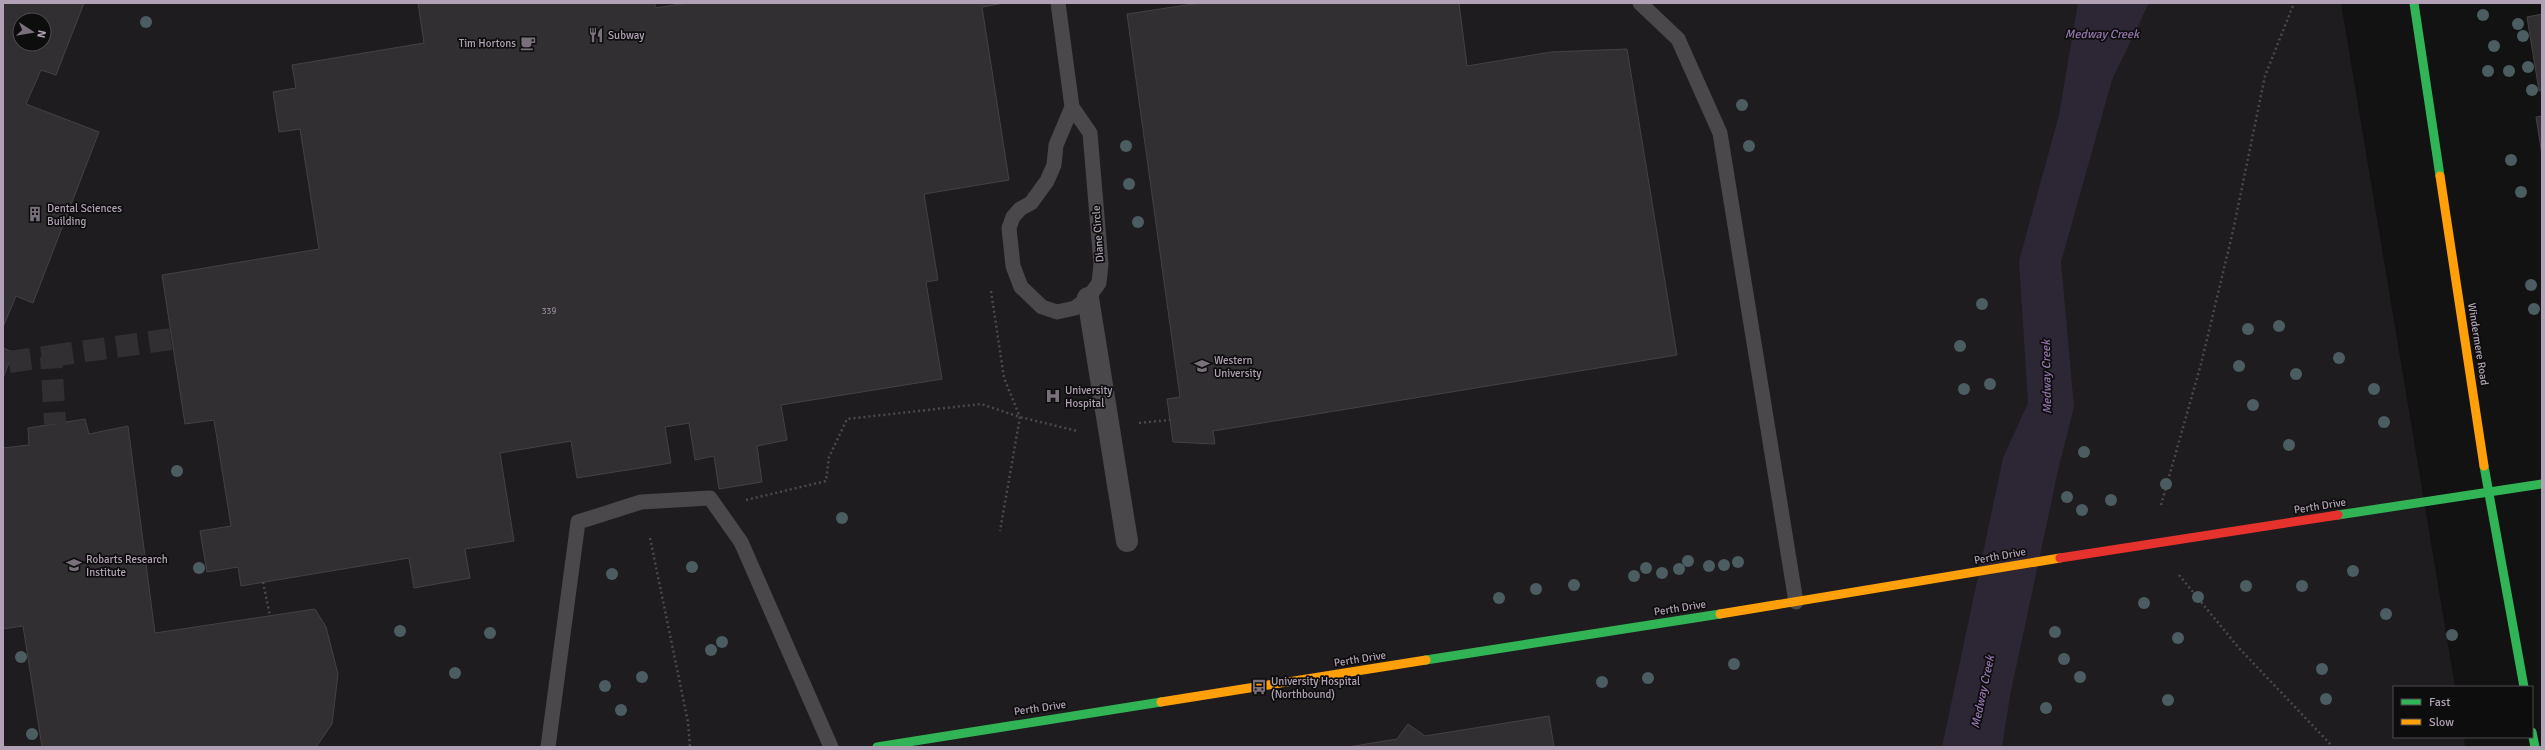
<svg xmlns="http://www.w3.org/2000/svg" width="2545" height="750" font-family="Signika,sans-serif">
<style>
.built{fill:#1e1c1e;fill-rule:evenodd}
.water{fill:#2d2634}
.building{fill:#322f32;stroke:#464046;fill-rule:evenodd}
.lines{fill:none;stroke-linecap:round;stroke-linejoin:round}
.street-tunnel{stroke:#322f33;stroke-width:22;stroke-dasharray:22 11;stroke-linecap:butt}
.path{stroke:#4d484e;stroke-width:2.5;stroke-dasharray:2 3;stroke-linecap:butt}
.lane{stroke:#4b484c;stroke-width:15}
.street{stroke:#4b484c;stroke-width:22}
.fast{stroke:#30b455;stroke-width:9}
.slow{stroke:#ff9f0a;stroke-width:9}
.jam{stroke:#e5322d;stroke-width:9}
.tree{fill:#4b5d61}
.labels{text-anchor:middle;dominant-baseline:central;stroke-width:3.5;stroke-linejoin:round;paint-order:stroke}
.number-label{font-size:9px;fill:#908594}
.poi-label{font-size:11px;fill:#b0a2b4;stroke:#0e0d0e;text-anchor:start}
.street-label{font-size:11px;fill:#b0a2b4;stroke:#0e0d0e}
.water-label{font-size:12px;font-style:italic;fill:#9678b1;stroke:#0e0d0e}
</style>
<rect width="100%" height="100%" fill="#131213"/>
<path class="built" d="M3,3H2341L2455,687H2394V737H2464L2465,747H3ZM20,20H44V44H20Z"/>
<path class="water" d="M2078,3H2149L2112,80L2061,262L2074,407L2059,466L2010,696L2002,747H1942L2003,458L2028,403L2019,261L2059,115Z"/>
<path class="building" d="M3,3H84L56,75L41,70L26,104L99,132L33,303L16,296L3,327ZM20,20H44V44H20Z
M418,3H655V8L687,3H1004L982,7L1009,180L924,194L938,280L926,282L942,379L781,405L787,440L757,446L762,482L719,489L714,456L695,460L689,423L665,427L671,463L577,478L571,441L500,453L514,541L465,549L470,578L414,588L409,558L241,586L238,567L207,572L200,531L231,526L214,420L185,424L162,275L319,249L300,129L279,132L273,92L296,88L292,65L424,43Z
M1200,3H1459L1467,66L1551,52L1627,49L1677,355L1213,431L1215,444L1173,442L1167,399L1180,397L1127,14Z
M2542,14V90L2539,91L2527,17Z
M2542,116V155L2536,117Z
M3,348L13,352L3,378Z
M85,419L89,434L128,426L155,633L315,609L326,627L338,674L332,724L316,747H42L23,626L3,629V448L29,445L28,428Z
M1549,716L1554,747H1348L1397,739L1408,724L1425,736Z"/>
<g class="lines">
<path class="street-tunnel" d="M51,356L172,339
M9,362L51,356L55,424"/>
<path class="path" d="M991,291L1004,378L1020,417L1000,531
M1139,423L1170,420
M746,500L826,481L829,457L847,419L981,404L1020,417L1077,431
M2161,505L2201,364L2233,231L2265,76L2294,3
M650,538L688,722L690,747
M2179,575L2238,647L2333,747
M263,582L270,616"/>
<path class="lane" d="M1058,3L1072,107L1090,133L1101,264L1099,283L1088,298L1075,308L1057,312L1042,307L1021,287L1013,266L1009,228L1013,217L1020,209L1031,203L1047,181L1054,165L1056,145L1072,107
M1640,3L1678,39L1720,133L1796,602
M548,747L578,522L641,502L710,498L741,542L831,747"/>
<path class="street" d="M1088,298L1127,541"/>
<path class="fast" d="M2414,3L2440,176
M2484,466L2524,687
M2338,515L2542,484
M1426,660L1720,614
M2532,732L2535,747
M877,747L1161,702"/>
<path class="slow" d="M2440,176L2484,466
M1720,614L2060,558
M1161,702L1426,660"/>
<path class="jam" d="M2060,558L2338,515"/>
</g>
<g class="tree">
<circle cx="2483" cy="15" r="6"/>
<circle cx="146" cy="22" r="6"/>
<circle cx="2518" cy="24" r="6"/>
<circle cx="2523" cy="36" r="6"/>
<circle cx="2494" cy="46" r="6"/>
<circle cx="2528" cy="67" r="6"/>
<circle cx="2488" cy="71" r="6"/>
<circle cx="2509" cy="71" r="6"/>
<circle cx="2532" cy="90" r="6"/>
<circle cx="1742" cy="105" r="6"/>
<circle cx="1126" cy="146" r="6"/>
<circle cx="1749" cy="146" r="6"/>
<circle cx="2511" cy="160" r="6"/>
<circle cx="1129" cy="184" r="6"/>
<circle cx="2521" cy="192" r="6"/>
<circle cx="1138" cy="222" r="6"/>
<circle cx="2531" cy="285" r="6"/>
<circle cx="1982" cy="304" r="6"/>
<circle cx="2534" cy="309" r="6"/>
<circle cx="2279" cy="326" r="6"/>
<circle cx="2248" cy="329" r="6"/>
<circle cx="1960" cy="346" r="6"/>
<circle cx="2339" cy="358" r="6"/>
<circle cx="2239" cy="366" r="6"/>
<circle cx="2296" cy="374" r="6"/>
<circle cx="1990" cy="384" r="6"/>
<circle cx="1964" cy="389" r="6"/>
<circle cx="2374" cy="389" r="6"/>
<circle cx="2253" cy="405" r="6"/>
<circle cx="2384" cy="422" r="6"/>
<circle cx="2289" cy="445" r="6"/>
<circle cx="2084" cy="452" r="6"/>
<circle cx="177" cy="471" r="6"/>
<circle cx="2166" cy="484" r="6"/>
<circle cx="2067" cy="497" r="6"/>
<circle cx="2111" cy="500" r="6"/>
<circle cx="2082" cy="510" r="6"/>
<circle cx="842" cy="518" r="6"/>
<circle cx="1688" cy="561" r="6"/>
<circle cx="1738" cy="562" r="6"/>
<circle cx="1724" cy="565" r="6"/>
<circle cx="1709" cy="566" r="6"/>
<circle cx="692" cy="567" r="6"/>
<circle cx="199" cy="568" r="6"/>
<circle cx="1646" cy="568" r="6"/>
<circle cx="1679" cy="569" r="6"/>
<circle cx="2353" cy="571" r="6"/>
<circle cx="1662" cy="573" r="6"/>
<circle cx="612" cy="574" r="6"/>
<circle cx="1634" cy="576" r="6"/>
<circle cx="1574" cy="585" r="6"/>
<circle cx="2246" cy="586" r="6"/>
<circle cx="2302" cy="586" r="6"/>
<circle cx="1536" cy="589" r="6"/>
<circle cx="2198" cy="597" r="6"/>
<circle cx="1499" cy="598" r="6"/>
<circle cx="2144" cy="603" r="6"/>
<circle cx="2386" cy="614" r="6"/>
<circle cx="400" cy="631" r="6"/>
<circle cx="2055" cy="632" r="6"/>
<circle cx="490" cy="633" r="6"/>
<circle cx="2452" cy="635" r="6"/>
<circle cx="2178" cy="638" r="6"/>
<circle cx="722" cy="642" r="6"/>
<circle cx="711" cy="650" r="6"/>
<circle cx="21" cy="657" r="6"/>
<circle cx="2064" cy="659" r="6"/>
<circle cx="1734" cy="664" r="6"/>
<circle cx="2322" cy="669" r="6"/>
<circle cx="455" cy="673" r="6"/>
<circle cx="642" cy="677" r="6"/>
<circle cx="2080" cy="677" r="6"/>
<circle cx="1648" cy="678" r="6"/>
<circle cx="1602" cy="682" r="6"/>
<circle cx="605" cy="686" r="6"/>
<circle cx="2326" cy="699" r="6"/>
<circle cx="2168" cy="700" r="6"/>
<circle cx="2046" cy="708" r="6"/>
<circle cx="621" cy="710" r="6"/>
<circle cx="32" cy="734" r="6"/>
</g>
<defs>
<g id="restaurant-bare" transform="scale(1.2)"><path d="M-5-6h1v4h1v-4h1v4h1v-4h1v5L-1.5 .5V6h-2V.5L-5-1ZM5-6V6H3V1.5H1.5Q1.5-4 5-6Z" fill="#79707c" stroke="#0e0d0e" stroke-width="2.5" paint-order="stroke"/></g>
<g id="cafe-bare" transform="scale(1.2)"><path d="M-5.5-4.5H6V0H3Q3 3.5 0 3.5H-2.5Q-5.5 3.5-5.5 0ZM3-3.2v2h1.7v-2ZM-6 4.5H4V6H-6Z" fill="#79707c" stroke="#0e0d0e" stroke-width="2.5" paint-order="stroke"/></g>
<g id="building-bare" transform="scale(1.2)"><path d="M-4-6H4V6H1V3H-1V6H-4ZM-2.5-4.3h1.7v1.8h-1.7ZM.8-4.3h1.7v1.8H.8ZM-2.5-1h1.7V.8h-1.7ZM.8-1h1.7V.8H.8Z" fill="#79707c" stroke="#0e0d0e" stroke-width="2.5" paint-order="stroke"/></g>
<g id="university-bare" transform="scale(1.2)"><path d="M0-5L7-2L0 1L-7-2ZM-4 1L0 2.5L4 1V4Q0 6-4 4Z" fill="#79707c" stroke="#0e0d0e" stroke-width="2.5" paint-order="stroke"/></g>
<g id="hospital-bare" transform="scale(1.2)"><path d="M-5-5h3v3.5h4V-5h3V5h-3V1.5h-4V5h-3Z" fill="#79707c" stroke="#0e0d0e" stroke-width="2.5" paint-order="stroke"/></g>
<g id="bus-bare" transform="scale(1.2)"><path d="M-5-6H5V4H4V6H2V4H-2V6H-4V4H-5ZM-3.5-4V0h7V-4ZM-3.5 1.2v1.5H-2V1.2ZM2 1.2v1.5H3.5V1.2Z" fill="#79707c" stroke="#0e0d0e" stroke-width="2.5" paint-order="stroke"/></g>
</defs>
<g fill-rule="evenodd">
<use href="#restaurant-bare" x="596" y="35"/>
<use href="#cafe-bare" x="528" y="43"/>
<use href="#building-bare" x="35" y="214"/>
<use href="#university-bare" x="1202" y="366"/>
<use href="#hospital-bare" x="1053" y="396"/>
<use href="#university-bare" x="74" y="565"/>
<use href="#bus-bare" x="1259" y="687"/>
</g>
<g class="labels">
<g class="number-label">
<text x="549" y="311">339</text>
</g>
<g class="poi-label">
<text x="608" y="35">Subway</text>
<text x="516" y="43" text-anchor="end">Tim Hortons</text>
<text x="47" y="208">Dental Sciences<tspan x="47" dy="13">Building</tspan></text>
<text x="1214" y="360">Western<tspan x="1214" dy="13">University</tspan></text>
<text x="1065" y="390">University<tspan x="1065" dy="13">Hospital</tspan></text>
<text x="86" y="559">Robarts Research<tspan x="86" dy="13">Institute</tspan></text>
<text x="1271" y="681">University Hospital<tspan x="1271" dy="13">(Northbound)</tspan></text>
</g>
<g class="street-label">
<text transform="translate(1098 234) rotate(-94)">Diane Circle</text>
<text transform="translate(2478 344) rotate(81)">Windermere Road</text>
<text transform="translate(2320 506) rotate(-9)">Perth Drive</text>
<text transform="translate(2000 556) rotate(-10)">Perth Drive</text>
<text transform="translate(1680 608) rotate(-9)">Perth Drive</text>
<text transform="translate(1360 659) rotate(-9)">Perth Drive</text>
<text transform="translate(1040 708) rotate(-8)">Perth Drive</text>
</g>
<g class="water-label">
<text x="2102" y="34">Medway Creek</text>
<text transform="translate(2047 377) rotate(-91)">Medway Creek</text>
<text transform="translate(1983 692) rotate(-78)">Medway Creek</text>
</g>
</g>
<rect width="2545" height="750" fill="none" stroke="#b0a2b4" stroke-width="8"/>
<rect x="2393" y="686" width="140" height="52" fill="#0e0d0e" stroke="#4f4950"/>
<rect x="2401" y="699" width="20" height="6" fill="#30b455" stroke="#4f4950"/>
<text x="2429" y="706" font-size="12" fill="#b0a2b4">Fast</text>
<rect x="2401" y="719" width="20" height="6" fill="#ff9f0a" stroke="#4f4950"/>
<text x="2429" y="726" font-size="12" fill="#b0a2b4">Slow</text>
<g transform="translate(32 32) rotate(102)"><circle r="19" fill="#0e0d0e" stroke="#4f4950"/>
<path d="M0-3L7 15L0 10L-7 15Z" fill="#79707c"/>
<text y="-6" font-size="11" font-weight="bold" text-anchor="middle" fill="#b0a2b4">N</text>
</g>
</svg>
